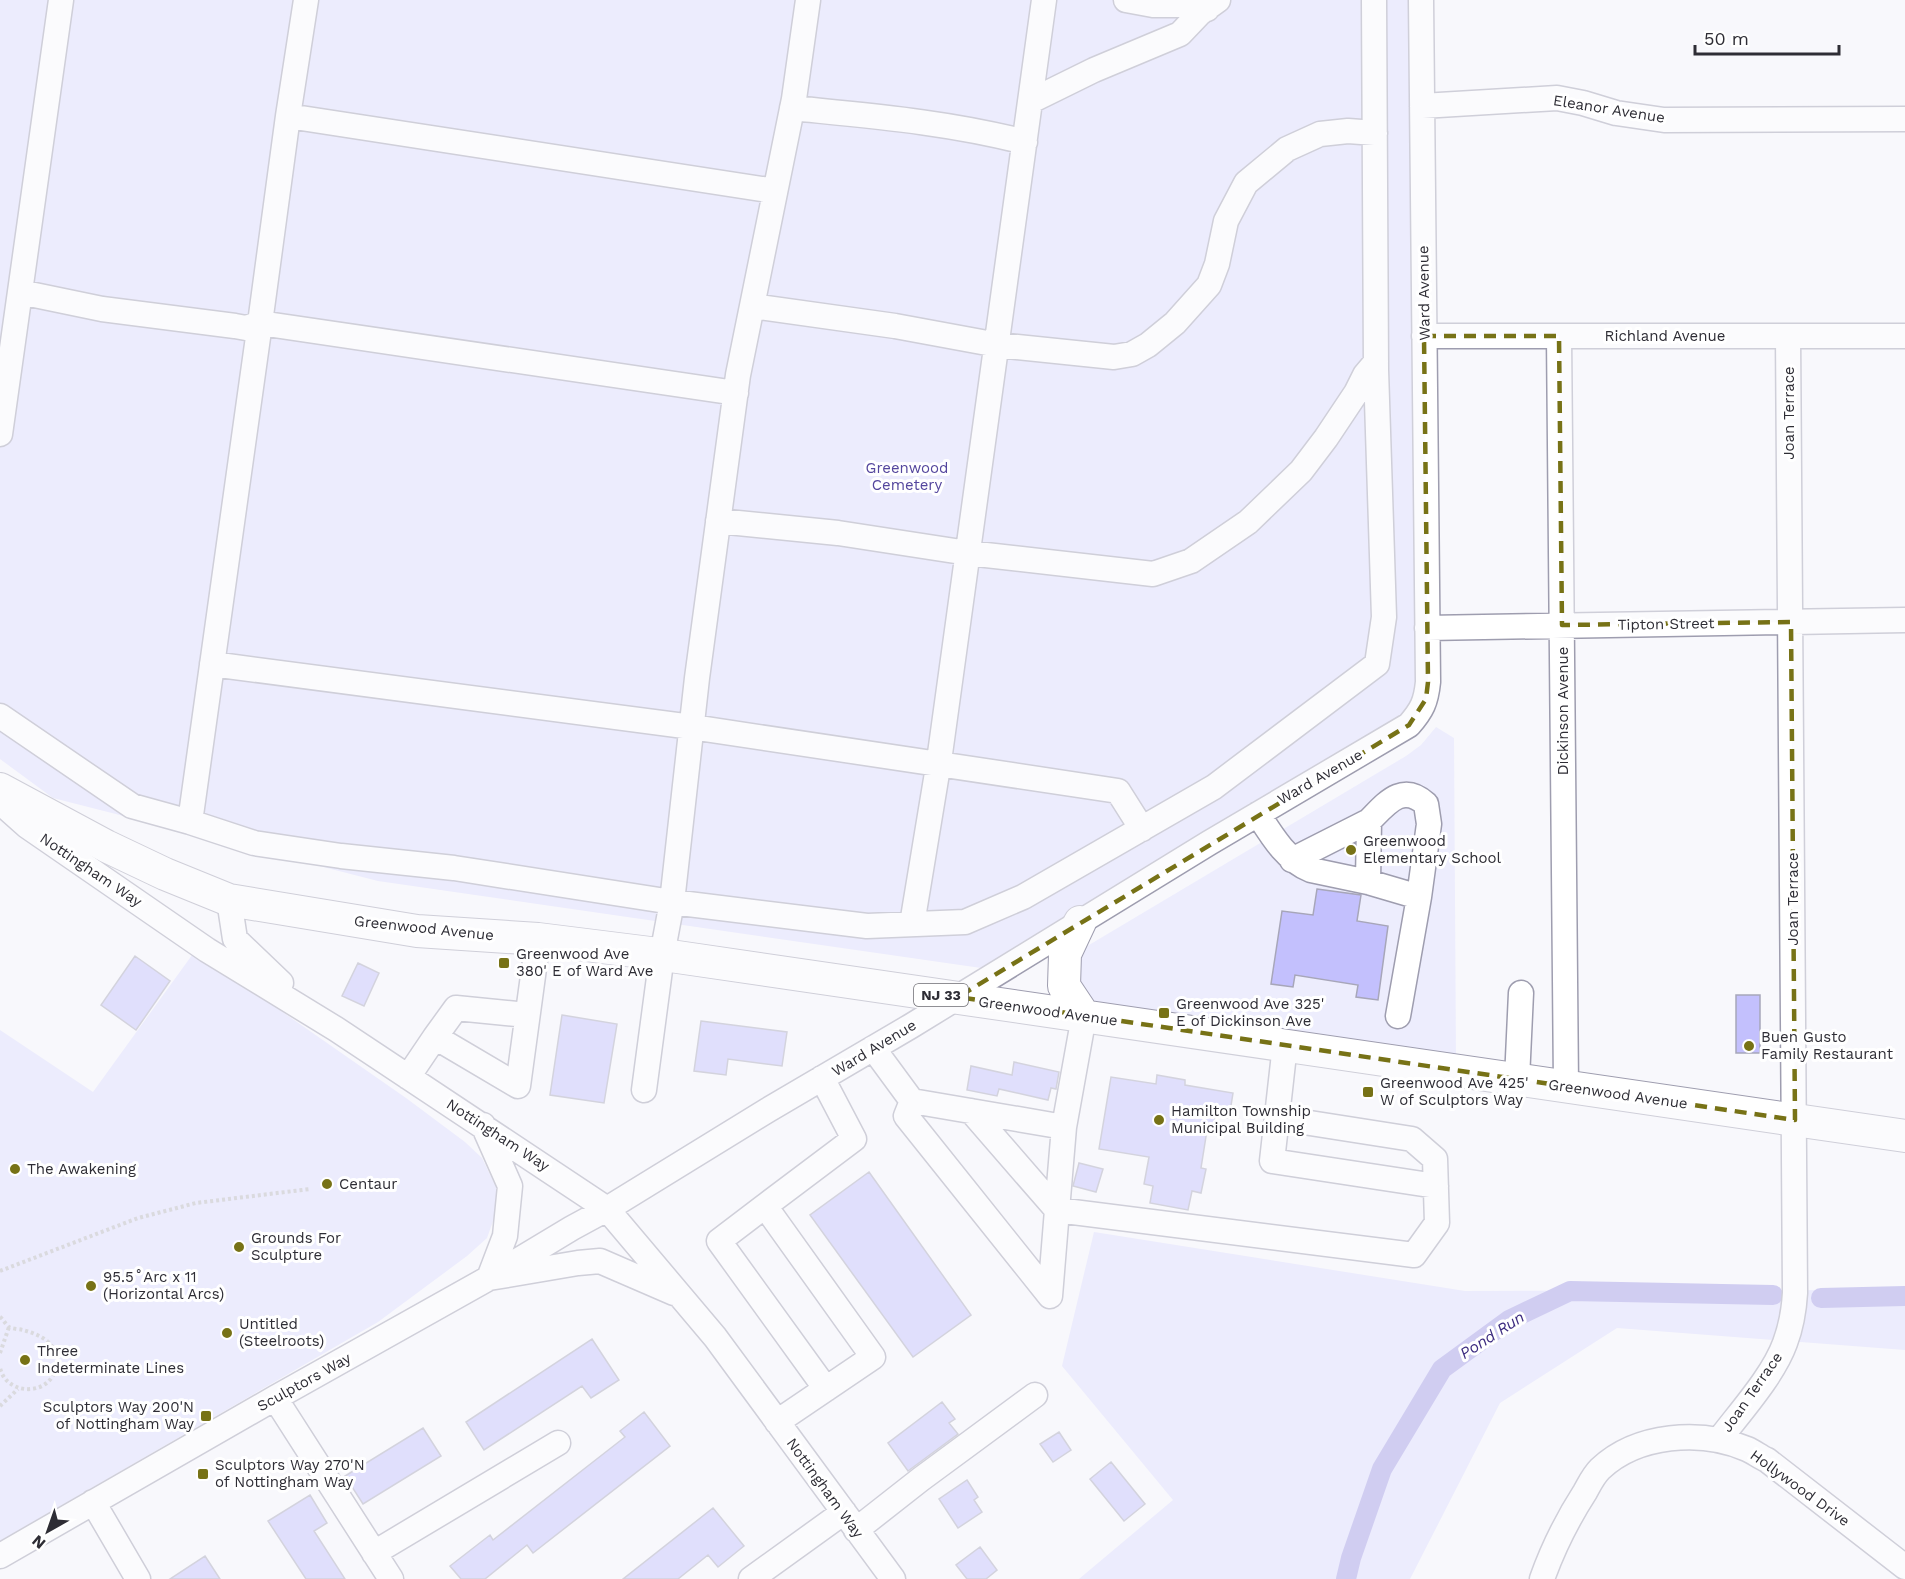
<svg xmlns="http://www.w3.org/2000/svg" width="1905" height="1579" font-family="'Work Sans',sans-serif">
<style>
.built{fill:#ededfd}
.green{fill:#deddfe}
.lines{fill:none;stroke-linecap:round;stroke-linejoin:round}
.canal{stroke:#a09ae4;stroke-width:20}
.building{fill:#c3c0fd;stroke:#a7a6b9;stroke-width:1.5}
.minor-casing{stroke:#9e9daf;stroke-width:27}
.major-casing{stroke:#9e9daf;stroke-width:34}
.path{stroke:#b5b5ba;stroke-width:4;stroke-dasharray:3 3;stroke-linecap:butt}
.minor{stroke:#fff;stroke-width:24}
.major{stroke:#fff;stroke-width:32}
.marked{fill:none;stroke:#777216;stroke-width:4.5;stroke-dasharray:12 8;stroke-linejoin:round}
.poi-dot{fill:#777216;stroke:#fff;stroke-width:2}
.labels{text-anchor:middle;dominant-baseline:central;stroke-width:6;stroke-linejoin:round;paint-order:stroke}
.shield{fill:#fff;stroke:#6d6c72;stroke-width:1.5}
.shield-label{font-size:14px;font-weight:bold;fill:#2e2d35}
.street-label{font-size:15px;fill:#2e2d35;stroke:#fff}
.park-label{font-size:15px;fill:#54469d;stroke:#fff}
.poi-label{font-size:15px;fill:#2e2d35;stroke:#fff;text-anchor:start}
.water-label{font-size:16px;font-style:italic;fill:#3b2a7f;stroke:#fff}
</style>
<rect width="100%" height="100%" fill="#f8f8fc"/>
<path class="built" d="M1436,727L1454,738L1456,1059L1089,1001L1072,966L1078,954L1089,945L1406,756L1421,745Z"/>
<path class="green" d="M0,0H1422V724L1009,972L378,881L53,798L0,759Z
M195,951L406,1098L465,1142L482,1158L496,1187L497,1210L487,1238L467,1256L378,1322L0,1541V1030L93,1092Z
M1094,1232L1465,1291L1905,1290V1350L1617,1328L1500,1403L1410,1579H1079L1173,1500L1062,1366Z"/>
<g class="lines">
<path class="canal" d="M1821,1298L1905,1296
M1346,1579L1351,1558L1382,1469L1442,1369L1509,1320L1570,1291L1773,1295"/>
</g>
<path class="building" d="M1317,889L1361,895L1357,921L1388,926L1378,1000L1356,997L1358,985L1295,975L1293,987L1271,984L1282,911L1313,915Z
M135,956L170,981L136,1030L101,1005Z
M358,963L379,973L364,1006L342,996Z
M1736,995H1760V1053H1736Z
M562,1015L617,1024L604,1103L550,1095Z
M701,1021L787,1032L782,1066L728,1059L726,1075L694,1071Z
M1014,1062L1059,1072L1056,1089L1051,1088L1048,1100L999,1089L997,1096L967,1090L971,1066L1012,1075Z
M1157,1075L1185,1080V1085L1233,1093L1229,1118L1215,1116L1214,1125L1208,1124L1201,1168L1206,1169L1201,1193L1192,1191L1188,1210L1150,1203L1153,1186L1144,1184L1149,1157L1099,1149L1111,1077L1156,1084Z
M1079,1163L1103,1169L1096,1192L1073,1186Z
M869,1172L971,1315L913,1357L810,1215Z
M592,1339L619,1380L591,1398L582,1386L484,1450L466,1422Z
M942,1402L955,1419L949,1423L958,1434L908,1471L888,1443Z
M644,1412L670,1446L533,1553L527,1545L485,1579H461L450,1566L490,1535L493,1540L625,1437L620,1431Z
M423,1428L441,1456L363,1504L345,1476Z
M1059,1432L1071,1450L1053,1462L1040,1444Z
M1111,1462L1145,1504L1124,1521L1090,1479Z
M967,1480L978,1497L974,1500L982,1512L958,1528L939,1499Z
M310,1495L327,1523L314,1531L345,1579H306L268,1521Z
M713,1508L744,1546L718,1567L708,1555L678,1579H623Z
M980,1547L997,1570L986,1579H967L956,1565Z
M205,1556L220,1579H170Z"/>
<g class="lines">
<g class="minor-casing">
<path id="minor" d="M1126,0L1153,5H1186L1207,9
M1031,101L1094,70L1180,34L1200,13L1218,0
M1422,106L1557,98L1583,103L1616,113L1664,120L1905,119
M792,108C871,116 948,122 1025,142
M288,116L306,0
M20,292L102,309L235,326L246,328L260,323
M752,306L895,326L998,345L1114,357L1132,354L1148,345L1175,323L1209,285L1217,264L1226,221L1246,183L1287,149L1320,134L1348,131L1375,133
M1424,336H1905
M1559,336L1566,1086
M736,393L260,323L288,116L775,191
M0,434L61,0
M718,521L838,533L968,553L1153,574L1191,561L1248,522L1301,471L1326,438L1356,393L1365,375L1376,362
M1427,628L1905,620
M212,664L692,727L1118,791L1142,829
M0,716L132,806L190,822L254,843L341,856L454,868L672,902L867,926L965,922L1023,897L1214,787L1377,664L1384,617L1376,370L1374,0
M0,802L27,826L207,950L336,1029L607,1209L715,1337L893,1579
M1258,814C1272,836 1286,860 1311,870L1368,882L1419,897L1398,1016
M1369,821C1386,804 1402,782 1426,804L1429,824L1419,897
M190,822L260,323
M1292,860L1369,821L1368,882
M229,900L235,939L281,983
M912,924L939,761L1044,0
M1084,1016L1064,1127L1057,1210L1414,1255L1437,1223L1435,1159L1412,1139L1278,1118
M435,1037L456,1008L527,1015
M1285,1045L1272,1161L1436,1186
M873,1048L912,1101L1064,1127
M408,1077L435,1037L518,1086L538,939
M1517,1079L1521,993
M644,1090L662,955L672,902L697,678L738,375L794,99L808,0
M912,1101L906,1116L1050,1296L1057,1210L971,1111
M483,1125L510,1186L505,1236L489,1278L578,1263L600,1261L674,1293
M765,1206L719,1241L826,1389
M275,1398L391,1579
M777,1422L873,1357L765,1206L854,1139L822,1078
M1719,1440C1740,1412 1773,1376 1785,1343C1791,1327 1794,1310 1795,1293L1788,336
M93,1502L138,1579
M856,1530L921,1479L1035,1395
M374,1553L558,1443
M0,1556L275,1398L489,1278L572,1228L607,1209L768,1110L911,1026L1209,843L1409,725C1422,710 1426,702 1428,682L1421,0
M751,1579L844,1512
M1542,1579C1553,1548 1567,1520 1585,1492C1589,1485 1593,1476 1600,1469C1637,1434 1701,1429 1747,1449C1754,1452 1760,1457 1767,1460L1905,1567"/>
</g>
<g class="major-casing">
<path id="major" d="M0,789L106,846L165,874L229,900L417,931L538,939L650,953L1905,1136
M1080,922L1065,954L1064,986L1084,1016"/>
</g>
<path class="path" d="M0,1271L138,1218L196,1203L310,1189
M0,1317C3,1319 6,1325 9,1327C13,1329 19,1329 23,1330C41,1335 60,1344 56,1366C52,1396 7,1397 0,1368
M0,1353L9,1327
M0,1406L18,1389"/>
<use href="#minor" class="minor"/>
<use href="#major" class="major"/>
</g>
<path d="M0 0H1905V1579H0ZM1424,336H1559L1562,625L1791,622L1795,1120L958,997L1409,725L1426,699L1428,682Z" fill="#f8f8fc" fill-opacity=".55" fill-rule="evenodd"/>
<path class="marked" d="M1424,336H1559L1562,625L1791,622L1795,1120L958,997L1409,725L1426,699L1428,682Z"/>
<g class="poi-dot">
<circle cx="1351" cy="850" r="6"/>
<rect x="498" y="957" width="12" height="12" rx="3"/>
<rect x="1158" y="1007" width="12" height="12" rx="3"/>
<circle cx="1749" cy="1046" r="6"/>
<rect x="1362" y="1086" width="12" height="12" rx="3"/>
<circle cx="1159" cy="1120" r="6"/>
<circle cx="15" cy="1169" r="6"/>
<circle cx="327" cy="1184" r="6"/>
<circle cx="239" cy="1247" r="6"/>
<circle cx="91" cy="1286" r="6"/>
<circle cx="227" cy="1333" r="6"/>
<circle cx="25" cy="1360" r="6"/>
<rect x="200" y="1410" width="12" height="12" rx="3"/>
<rect x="197" y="1468" width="12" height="12" rx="3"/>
</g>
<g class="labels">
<rect class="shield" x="914" y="984" width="54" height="22" rx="4.5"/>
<g class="shield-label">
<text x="941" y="995">NJ 33</text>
</g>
<g class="street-label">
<text transform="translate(1609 109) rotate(9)">Eleanor Avenue</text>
<text transform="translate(1424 293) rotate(-91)">Ward Avenue</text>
<text x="1665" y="336">Richland Avenue</text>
<text transform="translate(1789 413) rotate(-90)">Joan Terrace</text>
<text transform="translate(1666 624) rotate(-1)">Tipton Street</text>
<text transform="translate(1563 711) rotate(-90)">Dickinson Avenue</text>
<text transform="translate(1320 777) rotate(-30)">Ward Avenue</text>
<text transform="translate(91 870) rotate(34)">Nottingham Way</text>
<text transform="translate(1793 899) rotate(-90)">Joan Terrace</text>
<text transform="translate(424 928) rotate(6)">Greenwood Avenue</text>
<text transform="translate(1048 1011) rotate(8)">Greenwood Avenue</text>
<text transform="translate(874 1048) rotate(-31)">Ward Avenue</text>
<text transform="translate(1618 1094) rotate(8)">Greenwood Avenue</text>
<text transform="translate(498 1135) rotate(33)">Nottingham Way</text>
<text transform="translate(304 1382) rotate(-29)">Sculptors Way</text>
<text transform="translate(1752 1392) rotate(-55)">Joan Terrace</text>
<text transform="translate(825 1488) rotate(54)">Nottingham Way</text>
<text transform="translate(1800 1488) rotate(36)">Hollywood Drive</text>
</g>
<g class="park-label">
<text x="907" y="468">Greenwood<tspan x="907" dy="17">Cemetery</tspan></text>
</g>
<g class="poi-label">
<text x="1363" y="841">Greenwood<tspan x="1363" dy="17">Elementary School</tspan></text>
<text x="516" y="954">Greenwood Ave<tspan x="516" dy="17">380' E of Ward Ave</tspan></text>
<text x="1176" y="1004">Greenwood Ave 325'<tspan x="1176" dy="17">E of Dickinson Ave</tspan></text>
<text x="1761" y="1037">Buen Gusto<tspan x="1761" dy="17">Family Restaurant</tspan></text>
<text x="1380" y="1083">Greenwood Ave 425'<tspan x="1380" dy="17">W of Sculptors Way</tspan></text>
<text x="1171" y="1111">Hamilton Township<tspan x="1171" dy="17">Municipal Building</tspan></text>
<text x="27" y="1169">The Awakening</text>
<text x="339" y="1184">Centaur</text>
<text x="251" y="1238">Grounds For<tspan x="251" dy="17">Sculpture</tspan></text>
<text x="103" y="1277">95.5 ̊ Arc x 11<tspan x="103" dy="17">(Horizontal Arcs)</tspan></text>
<text x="239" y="1324">Untitled<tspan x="239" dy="17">(Steelroots)</tspan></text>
<text x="37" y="1351">Three<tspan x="37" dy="17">Indeterminate Lines</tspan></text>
<text x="194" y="1407" text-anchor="end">Sculptors Way 200'N<tspan x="194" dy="17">of Nottingham Way</tspan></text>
<text x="215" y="1465">Sculptors Way 270'N<tspan x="215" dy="17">of Nottingham Way</tspan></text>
</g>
<g class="water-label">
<text transform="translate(1492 1335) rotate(-33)">Pond Run</text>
</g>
</g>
<g transform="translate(48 1531) rotate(220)" stroke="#ffffff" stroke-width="4.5" paint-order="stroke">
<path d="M0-4.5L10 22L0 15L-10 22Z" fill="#2e2d35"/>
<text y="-9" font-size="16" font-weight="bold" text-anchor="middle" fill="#2e2d35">N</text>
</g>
<path d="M1695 45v9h144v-9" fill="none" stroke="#2e2d35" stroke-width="3"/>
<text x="1704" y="45" font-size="18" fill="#2e2d35" stroke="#ffffff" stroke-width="4.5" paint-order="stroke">50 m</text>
</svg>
